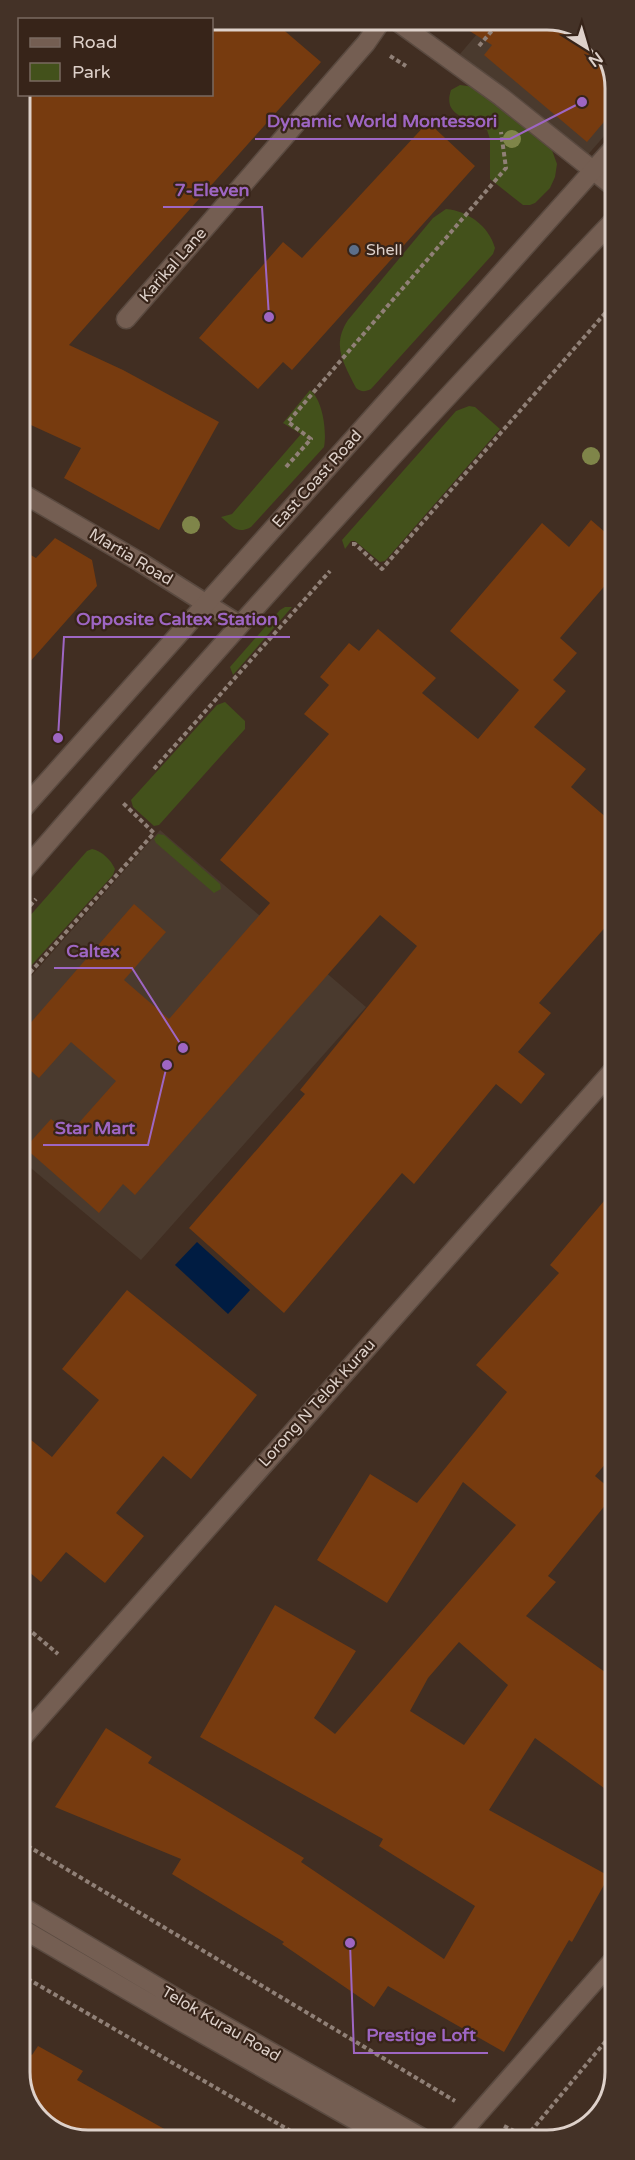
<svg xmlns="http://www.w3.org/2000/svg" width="635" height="2160" font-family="'Varela Round',sans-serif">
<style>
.commercial{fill:#4a3a2e}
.green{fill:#43511b}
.water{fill:#001c42}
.building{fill:#773b0f;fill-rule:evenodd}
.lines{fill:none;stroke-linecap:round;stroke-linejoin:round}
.street-casing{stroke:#5a4a40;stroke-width:21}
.secondary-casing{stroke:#5a4a40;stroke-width:21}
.path{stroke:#908077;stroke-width:4;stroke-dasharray:4.5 3;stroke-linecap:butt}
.street{stroke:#745e52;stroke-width:18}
.secondary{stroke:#745e52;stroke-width:18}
.tree{fill:#7f8549}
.service-dot{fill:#5c6f8a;stroke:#372419;stroke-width:2}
.labels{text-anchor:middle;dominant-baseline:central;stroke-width:4.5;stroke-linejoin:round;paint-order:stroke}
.poi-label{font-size:16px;fill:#ded1ca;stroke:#372419;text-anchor:start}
.street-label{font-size:16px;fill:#ded1ca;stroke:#372419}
.rim{fill:none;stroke:#ded1ca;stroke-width:3}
.leader{fill:none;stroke:#9e66c3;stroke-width:2}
.callout-dot{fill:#9e66c3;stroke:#372419;stroke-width:2}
.callout-label{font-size:18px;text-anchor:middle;font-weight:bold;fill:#9e66c3;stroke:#372419;stroke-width:4.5;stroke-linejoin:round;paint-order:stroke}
</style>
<rect width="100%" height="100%" fill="#412e22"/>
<path class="commercial" d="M489,20H556L593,37L614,74V125L584,159L460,54Z
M160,830L366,1007L141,1260L20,1159V989Z"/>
<path class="green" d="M460,85L475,87L549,142L557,164L555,177L550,188L535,203L530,205H523L490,179V139L487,130C469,117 442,117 451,90Z
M446,209C468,211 489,226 495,248L493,254L371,389C365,392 361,392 356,388C344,363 331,346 348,320L433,218Z
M310,390C323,400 327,432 324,447L251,527C237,535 232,526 221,517L232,514L301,434L283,423Z
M469,406L475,407L500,429L385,561L380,562L355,541H351L345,549L342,540L456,411Z
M285,607H292L233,675L230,667L280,610Z
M225,702L245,721V729L159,825L154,826L133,807L131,800L217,705Z
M158,834L164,835L220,884L221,889L214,893L156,843L154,839Z
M92,849C102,851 111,860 115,869L113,875L20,978V927L87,851Z"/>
<path class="water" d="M197,1242L250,1290L228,1314L175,1265Z"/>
<path class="building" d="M222,20H272L321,62L69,345L123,370L219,422L159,530L64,478L81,448L20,420V94H212V32Z
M452,20H556L593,37L614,74V110L587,142L484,55L492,45Z
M428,122L475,166L292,370L283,362L258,389L199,338L283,242L302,258Z
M591,520L614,540V575L560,638L577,653L553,680L566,691L534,727L586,769L571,787L615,825V916L539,1003L551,1013L518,1052L545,1074L521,1104L496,1084L414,1184L402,1173L284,1313L189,1228L305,1094L300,1090L417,946L380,915L135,1195L123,1184L99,1213L25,1148L51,1119L69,1134L116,1081L71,1042L39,1078L20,1061V1035L134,904L166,932L124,980L169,1019L270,903L220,860L329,734L304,714L329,685L320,677L349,643L359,651L378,629L436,678L422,693L478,739L519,690L450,631L542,523L569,547Z
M55,538L92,560L97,586L20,673V549L36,558Z
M615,1188V1453L595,1476L615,1493L548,1576L556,1582L526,1616L612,1677L615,1683V1796L535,1738L489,1810L609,1876L572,1942L569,1940L504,2052L388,1986L374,2007L282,1944L284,1942L172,1874L181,1859L55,1807L106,1728L152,1757L148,1763L304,1858L301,1862L444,1959L475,1906L379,1846L383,1839L200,1737L275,1605L356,1651L314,1718L335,1734L516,1525L463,1482L387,1603L317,1560L370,1474L417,1503L507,1392L476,1365L559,1273L550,1265ZM459,1642L508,1685L464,1745L410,1711L428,1678Z
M127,1290L257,1395L191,1479L163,1456L116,1513L144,1536L105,1583L66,1552L41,1582L21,1565L20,1431L52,1457L99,1400L62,1369Z
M38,2046L83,2071L77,2080L184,2140H83L43,2124L21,2086V2049L32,2055Z"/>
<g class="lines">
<g class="street-casing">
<path id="street" d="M395,20L500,96L614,187
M126,319L366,43L382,20
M20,492L140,562L240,625
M21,1739L615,1068
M456,2139L615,1958"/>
</g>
<g class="secondary-casing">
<path id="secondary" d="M20,812L614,147
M20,875C213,652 410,433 614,220
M21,1906L183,2002L424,2139
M21,1928L175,2018L390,2140"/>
</g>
<path class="path" d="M334,20L343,26
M479,46L501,20
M390,56L406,66
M286,467L311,439L288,422L506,168L501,132
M352,544H355L382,569L614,303
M154,769L330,571
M20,917L36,899
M20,984L154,833L123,803
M21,1623L58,1654
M21,1842L455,2101
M21,1975L306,2140
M504,2126L530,2139
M526,2137L615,2030"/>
<use href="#street" class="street"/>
<use href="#secondary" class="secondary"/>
</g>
<g class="tree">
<circle cx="512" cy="139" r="9"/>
<circle cx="591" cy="456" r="9"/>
<circle cx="191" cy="525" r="9"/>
</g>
<circle class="service-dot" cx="354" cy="250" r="6"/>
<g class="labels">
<g class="poi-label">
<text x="366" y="250">Shell</text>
</g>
<g class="street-label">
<text transform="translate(173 265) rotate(-49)">Karikal Lane</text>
<text transform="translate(317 479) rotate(-48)">East Coast Road</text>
<text transform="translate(131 557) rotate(31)">Martia Road</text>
<text transform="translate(317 1403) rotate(-48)">Lorong N Telok Kurau</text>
<text transform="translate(221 2024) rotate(30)">Telok Kurau Road</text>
</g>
</g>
<path d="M0 0H635V2160H0ZM88 30H547A58 58 0 0 1 605 88V2072A58 58 0 0 1 547 2130H88A58 58 0 0 1 30 2072V88A58 58 0 0 1 88 30Z" fill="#443227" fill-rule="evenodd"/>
<path class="rim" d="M88 30H547A58 58 0 0 1 605 88V2072A58 58 0 0 1 547 2130H88A58 58 0 0 1 30 2072V88A58 58 0 0 1 88 30Z"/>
<path class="leader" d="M582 102L510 139H255M269 317L262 207H163M58 738L64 637H290M183 1048L132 968H54M167 1065L148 1145H43M350 1943L354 2053H488"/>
<g class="callout-dot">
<circle cx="582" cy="102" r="6"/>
<circle cx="269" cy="317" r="6"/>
<circle cx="58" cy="738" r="6"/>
<circle cx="183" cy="1048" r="6"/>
<circle cx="167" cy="1065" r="6"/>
<circle cx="350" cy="1943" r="6"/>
</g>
<g class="callout-label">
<text x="382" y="127">Dynamic World Montessori</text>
<text x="212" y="196">7-Eleven</text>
<text x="177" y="625">Opposite Caltex Station</text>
<text x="93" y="957">Caltex</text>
<text x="95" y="1134">Star Mart</text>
<text x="421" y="2041">Prestige Loft</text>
</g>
<rect x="18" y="18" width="195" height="78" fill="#372419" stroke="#7a6960" stroke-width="1.5"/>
<rect x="30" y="38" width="30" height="9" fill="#745e52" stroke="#7a6960" stroke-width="1.5"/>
<text x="72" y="48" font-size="18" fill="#ded1ca">Road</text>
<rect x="30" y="63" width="30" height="18" fill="#43511b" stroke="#7a6960" stroke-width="1.5"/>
<text x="72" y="78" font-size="18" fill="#ded1ca">Park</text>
<g transform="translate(587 48) rotate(143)" stroke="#372419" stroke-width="4.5" paint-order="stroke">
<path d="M0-4.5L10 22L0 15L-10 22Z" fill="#ded1ca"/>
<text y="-9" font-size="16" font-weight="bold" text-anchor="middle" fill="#ded1ca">N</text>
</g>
</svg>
